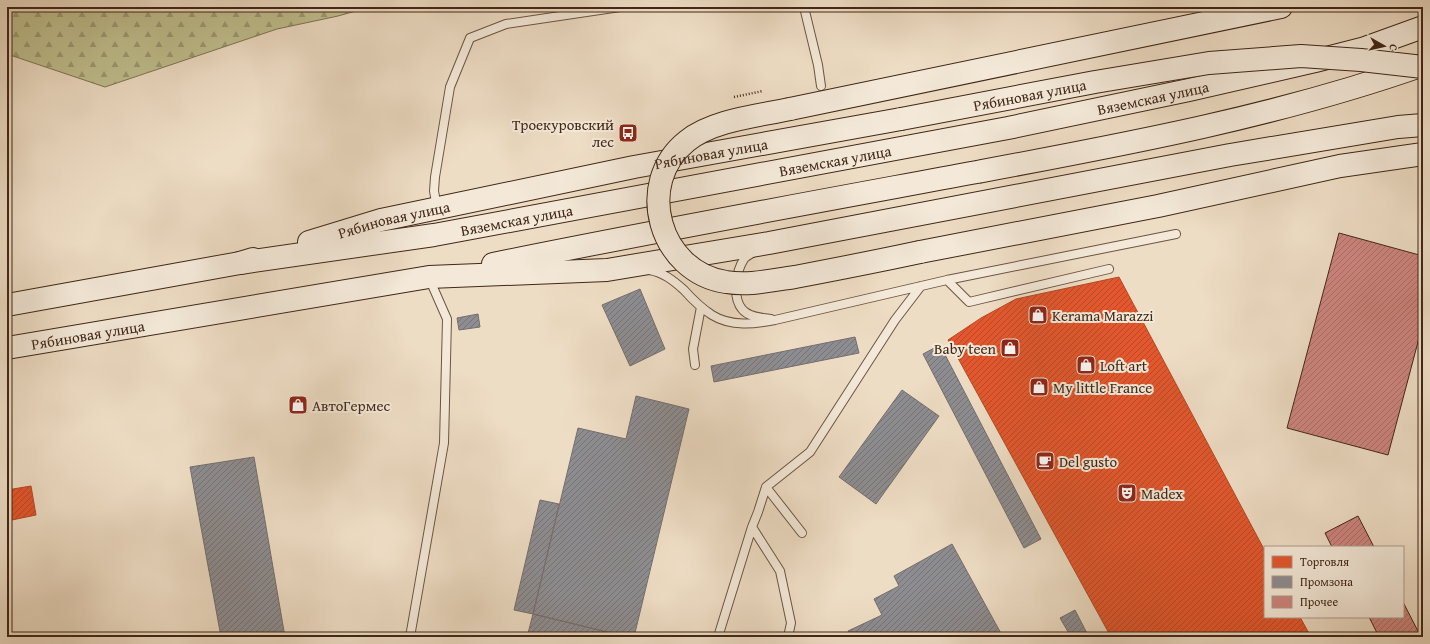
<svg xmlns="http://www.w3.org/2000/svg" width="1430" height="644" font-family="'Gentium Book Plus',serif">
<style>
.forest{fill:url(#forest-firs);stroke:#807353}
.shops{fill:url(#shops-hatch);stroke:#b34927}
.industry{fill:url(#industry-hatch);stroke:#766e6d}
.building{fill:url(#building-hatch);stroke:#402717}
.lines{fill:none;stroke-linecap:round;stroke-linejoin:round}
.lane-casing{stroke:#6c5442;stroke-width:10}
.secondary-casing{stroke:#402717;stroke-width:24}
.path{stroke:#402717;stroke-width:2.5;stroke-dasharray:1 2;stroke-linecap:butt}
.lane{stroke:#f4e9d9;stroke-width:8}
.secondary{stroke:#f4e9d9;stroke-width:22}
.secondary-bridge-casing{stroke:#402717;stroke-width:24;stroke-linecap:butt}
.secondary-bridge{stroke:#f4e9d9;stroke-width:22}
.labels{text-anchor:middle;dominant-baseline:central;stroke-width:4;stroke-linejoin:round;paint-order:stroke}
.street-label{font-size:15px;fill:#402717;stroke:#f4e9d9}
.poi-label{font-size:15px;fill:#402717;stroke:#f4e9d9;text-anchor:start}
</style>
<defs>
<pattern id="forest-firs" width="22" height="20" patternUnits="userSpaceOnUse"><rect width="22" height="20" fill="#c0bf8f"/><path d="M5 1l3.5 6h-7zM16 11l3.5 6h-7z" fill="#9d9b74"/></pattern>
<pattern id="shops-hatch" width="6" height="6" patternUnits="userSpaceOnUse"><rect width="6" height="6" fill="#e4572e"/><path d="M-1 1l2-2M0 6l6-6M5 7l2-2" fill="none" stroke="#ba4826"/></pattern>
<pattern id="industry-hatch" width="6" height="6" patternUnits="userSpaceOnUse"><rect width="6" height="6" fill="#8d8d92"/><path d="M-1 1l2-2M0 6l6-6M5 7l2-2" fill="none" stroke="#757376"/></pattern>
<pattern id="building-hatch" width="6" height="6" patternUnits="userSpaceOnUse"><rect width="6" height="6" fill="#ce857f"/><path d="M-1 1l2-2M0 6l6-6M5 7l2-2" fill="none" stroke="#a96d67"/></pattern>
</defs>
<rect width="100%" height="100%" fill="#eeddc5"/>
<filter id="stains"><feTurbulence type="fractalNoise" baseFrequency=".005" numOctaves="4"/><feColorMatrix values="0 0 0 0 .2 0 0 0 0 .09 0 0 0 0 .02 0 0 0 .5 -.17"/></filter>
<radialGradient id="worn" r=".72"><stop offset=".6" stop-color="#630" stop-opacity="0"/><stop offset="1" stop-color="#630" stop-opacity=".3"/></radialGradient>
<path class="forest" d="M7,7H370L338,16L277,29L105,87L7,54Z"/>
<path class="shops" d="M1119,277L1265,551V617H1300L1311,637H1111L948,340L981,318L1016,299Z
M31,486L36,515L7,521V490Z"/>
<path class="industry" d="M640,289L665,349L630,366L602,305Z
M478,314L480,327L459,330L457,318Z
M855,337L859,353L714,382L711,366Z
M940,345L1041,539L1024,548L923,354Z
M902,390L939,416L876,504L839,477Z
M636,396L689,409L634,637H627L533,614L578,428L626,439Z
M254,457L285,637H221L190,467Z
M540,500L559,504L533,614L514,610Z
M952,544L1003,637H851L848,631L882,615L874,599L899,586L894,576Z
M1075,610L1089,637H1071L1060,618Z
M533,614L616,634L615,637H527Z"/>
<path class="building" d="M1339,233L1423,256V323L1388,455L1287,428Z
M1358,516L1374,547H1332L1325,533Z
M1403,602L1421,637H1379L1369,617H1403Z"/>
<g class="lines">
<g class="lane-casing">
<path id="lane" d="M804,7L818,65L821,86
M437,208L434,191L435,177L450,87L470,38L506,24L620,7
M754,252C751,254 746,256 744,259C736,271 732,297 742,309C748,317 762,318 771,319
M649,270C663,272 674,281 684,290C692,299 701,308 712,315C731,327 755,324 775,320L947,280L1176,234
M947,280L969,302L1109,269
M695,365L693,349L701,307
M766,487L802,533
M752,527L780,571L791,623L788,637
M410,637L444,443L447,319L429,278
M718,637L752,527L758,512L766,487L810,452L895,320L921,286"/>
</g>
<g class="secondary-casing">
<g id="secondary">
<path d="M790,109L1281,7"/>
<path id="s1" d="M309,242L381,220L634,167L901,119"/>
<path d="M920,252L1158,206L1340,166L1423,154"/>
<path id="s2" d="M240,263L434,235L1008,128L1189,90L1315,61L1362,49L1423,27"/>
<path d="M493,264C654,231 815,202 977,172C1127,144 1278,116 1423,65"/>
<path d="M7,305L240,263L253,259"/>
<path id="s3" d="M7,348L429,277L607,270L769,243L1230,155L1398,127L1423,125"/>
</g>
</g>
<path class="path" d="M734,97L763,91"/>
<use href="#lane" class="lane"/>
<use href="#secondary" class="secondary"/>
<g class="secondary-bridge-casing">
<g id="secondary-bridge">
<path d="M790,109C758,116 713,120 687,141C634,183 659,272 726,282C749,286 772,280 795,277C837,269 878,261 920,252"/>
<path id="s4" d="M901,119L1095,82L1209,63L1301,56L1361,60L1423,67"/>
</g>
</g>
<use href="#secondary-bridge" class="secondary-bridge"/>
</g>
<defs>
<g id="bus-square" transform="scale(1)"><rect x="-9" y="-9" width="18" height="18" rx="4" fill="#8f2418" stroke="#f4e9d9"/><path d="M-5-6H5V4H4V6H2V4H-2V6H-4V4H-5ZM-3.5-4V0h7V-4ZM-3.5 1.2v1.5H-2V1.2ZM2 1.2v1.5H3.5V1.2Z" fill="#fff"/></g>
<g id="shop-square" transform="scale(1)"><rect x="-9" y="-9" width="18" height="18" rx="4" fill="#8f2418" stroke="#f4e9d9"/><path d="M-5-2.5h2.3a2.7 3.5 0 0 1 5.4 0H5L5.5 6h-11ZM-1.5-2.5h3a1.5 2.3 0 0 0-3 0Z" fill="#fff"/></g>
<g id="cafe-square" transform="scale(1)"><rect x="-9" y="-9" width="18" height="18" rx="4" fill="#8f2418" stroke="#f4e9d9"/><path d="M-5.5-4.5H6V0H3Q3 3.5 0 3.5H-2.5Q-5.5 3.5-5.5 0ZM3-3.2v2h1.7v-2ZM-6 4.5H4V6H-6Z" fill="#fff"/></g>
<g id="theatre-square" transform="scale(1)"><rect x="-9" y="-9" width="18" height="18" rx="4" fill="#8f2418" stroke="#f4e9d9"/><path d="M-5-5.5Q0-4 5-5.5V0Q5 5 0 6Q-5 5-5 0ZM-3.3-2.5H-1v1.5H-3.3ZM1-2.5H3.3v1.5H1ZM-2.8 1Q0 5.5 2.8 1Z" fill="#fff"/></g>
</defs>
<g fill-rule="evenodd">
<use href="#bus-square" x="628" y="133"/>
<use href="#shop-square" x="1038" y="315"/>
<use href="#shop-square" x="1010" y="348"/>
<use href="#shop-square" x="1086" y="365"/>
<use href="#shop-square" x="1039" y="387"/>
<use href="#shop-square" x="298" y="405"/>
<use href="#cafe-square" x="1045" y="461"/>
<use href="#theatre-square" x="1127" y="493"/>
</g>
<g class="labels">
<g class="street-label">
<text stroke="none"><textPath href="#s4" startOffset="131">Рябиновая улица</textPath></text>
<text stroke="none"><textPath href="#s2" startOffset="928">Вяземская улица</textPath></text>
<text stroke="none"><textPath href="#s1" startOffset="412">Рябиновая улица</textPath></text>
<text stroke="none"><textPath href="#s2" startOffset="604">Вяземская улица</textPath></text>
<text stroke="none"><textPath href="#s1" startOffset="88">Рябиновая улица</textPath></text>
<text stroke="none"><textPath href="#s2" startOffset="280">Вяземская улица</textPath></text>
<text stroke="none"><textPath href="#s3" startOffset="82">Рябиновая улица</textPath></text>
</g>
<g class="poi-label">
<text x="614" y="124" text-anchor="end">Троекуровский<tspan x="614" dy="17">лес</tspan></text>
<text x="1052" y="315">Kerama Marazzi</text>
<text x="996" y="348" text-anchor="end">Baby teen</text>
<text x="1100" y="365">Loft art</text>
<text x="1053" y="387">My little France</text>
<text x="312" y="405">АвтоГермес</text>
<text x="1059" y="461">Del gusto</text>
<text x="1141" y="493">Madex</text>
</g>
</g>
<rect width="1430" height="644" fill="none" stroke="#eeddc5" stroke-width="24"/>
<rect x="8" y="8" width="1414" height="628" fill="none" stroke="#402717" stroke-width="2"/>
<rect x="12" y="12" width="1406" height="620" fill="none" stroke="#402717"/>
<rect x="1264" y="546" width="140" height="72" fill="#f4e9d9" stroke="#ac9b8b"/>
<rect x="1272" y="556" width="20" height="12" fill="#e4572e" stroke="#ac9b8b"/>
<text x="1300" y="566" font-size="12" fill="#402717">Торговля</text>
<rect x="1272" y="576" width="20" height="12" fill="#8d8d92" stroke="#ac9b8b"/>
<text x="1300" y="586" font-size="12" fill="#402717">Промзона</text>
<rect x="1272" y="596" width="20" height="12" fill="#ce857f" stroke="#ac9b8b"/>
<text x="1300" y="606" font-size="12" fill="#402717">Прочее</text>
<g transform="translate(1384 46) rotate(98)" stroke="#f4e9d9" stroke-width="3" paint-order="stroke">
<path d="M0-3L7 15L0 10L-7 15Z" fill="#402717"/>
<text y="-6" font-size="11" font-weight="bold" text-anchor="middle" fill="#402717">С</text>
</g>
<rect width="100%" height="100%" filter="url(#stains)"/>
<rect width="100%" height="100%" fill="url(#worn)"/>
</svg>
